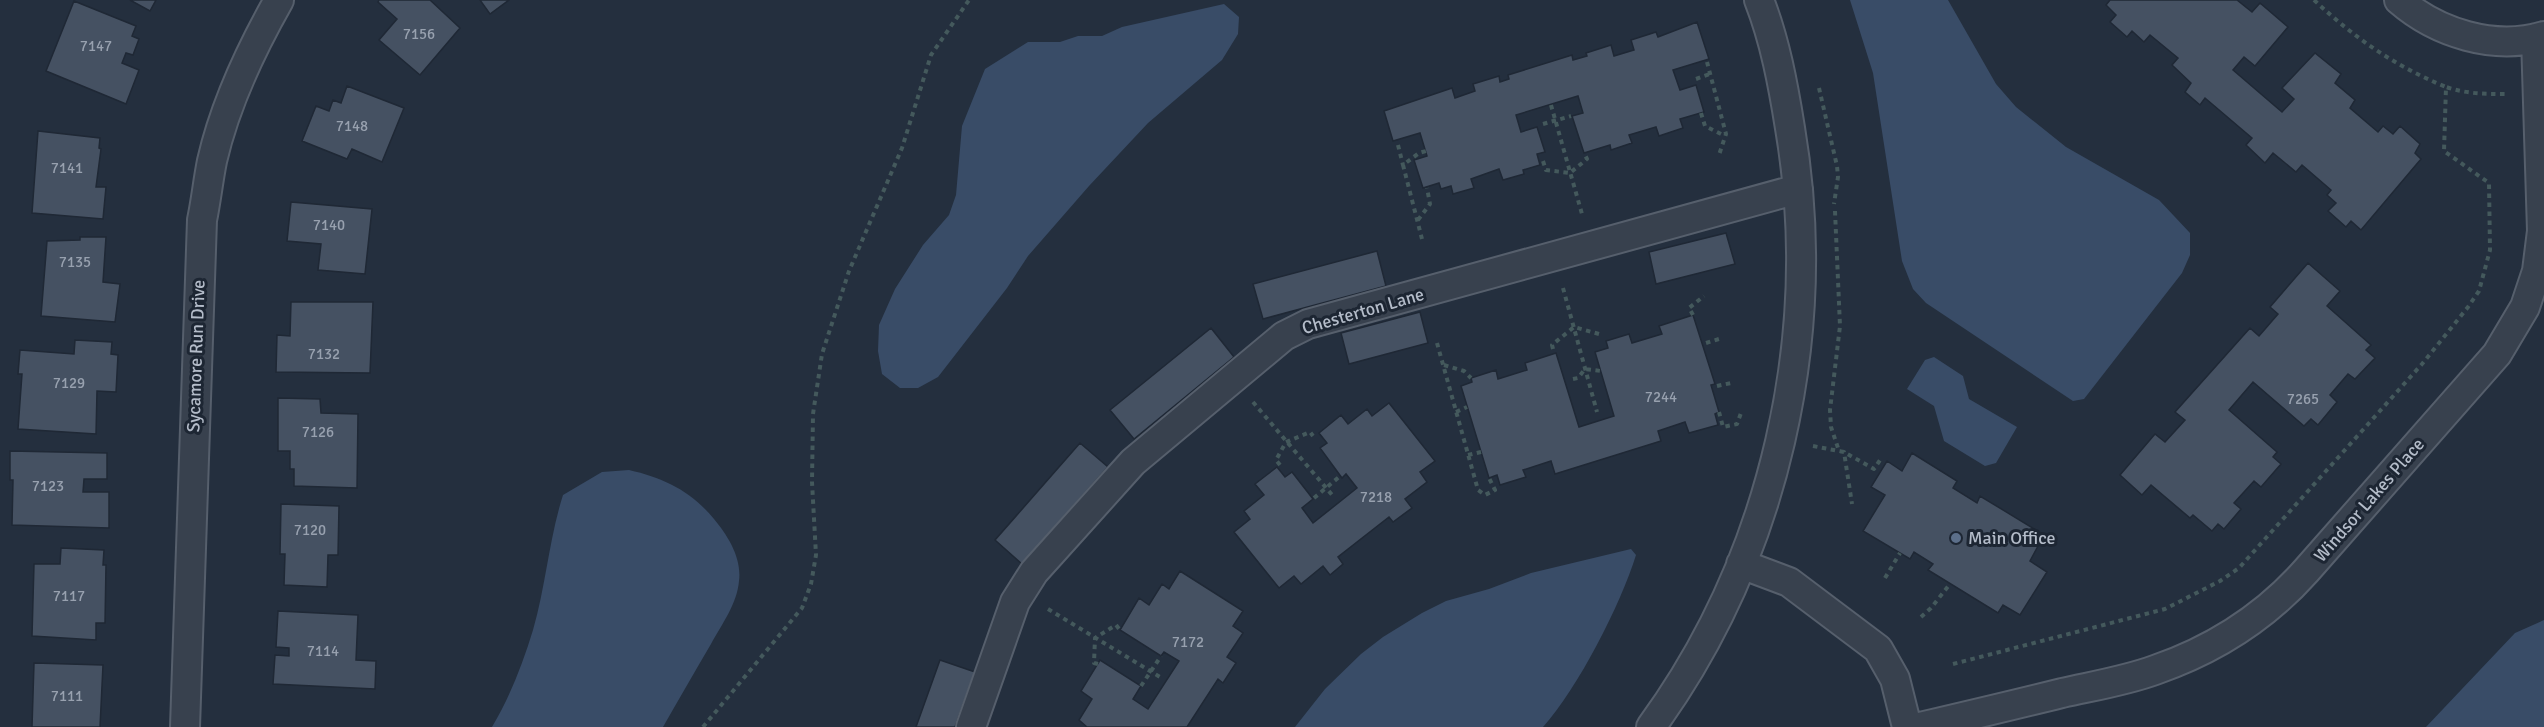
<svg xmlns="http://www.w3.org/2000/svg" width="2544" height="727" font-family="Signika,sans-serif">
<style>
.water{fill:#394c67}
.building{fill:#455162;stroke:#1f2835;stroke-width:1.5}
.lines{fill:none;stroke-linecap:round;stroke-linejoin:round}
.minor-casing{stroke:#565f6c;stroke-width:32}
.path{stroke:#44595c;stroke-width:4;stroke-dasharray:4.5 4.5;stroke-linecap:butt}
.minor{stroke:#38414e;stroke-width:28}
.service-dot{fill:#5c6f8a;stroke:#1d2633;stroke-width:2}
.labels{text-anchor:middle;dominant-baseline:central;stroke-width:6;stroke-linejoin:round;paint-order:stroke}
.number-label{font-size:15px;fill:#98a1af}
.street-label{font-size:18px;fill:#b4bcc9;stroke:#1d2633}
.poi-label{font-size:18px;fill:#b4bcc9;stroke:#1d2633;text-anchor:start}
</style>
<rect width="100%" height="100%" fill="#242f3e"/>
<path class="water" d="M1850,0H1948L1996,84L2016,107L2066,147L2159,200L2190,233V255L2182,273L2084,399L2073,401L1926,303L1913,289L1902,261L1873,73Z
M1224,4L1239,17L1238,34L1222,60L1148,123L1089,186L1028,256L1007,288L938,377L918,388H900L882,374L878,351L879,325L895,289L923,245L949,215L956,195L962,126L985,69L1028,42H1060L1078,36H1102L1122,27Z
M1934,357L1963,376L1969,399L2017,427L1996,463L1985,466L1944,441L1934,406L1907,389L1925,360Z
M629,470C664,478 691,491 714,519C728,536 742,558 739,581C737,604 722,624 711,644C695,671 679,699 663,727H492C510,697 523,663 533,630C546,585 549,539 563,495L602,472Z
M1631,549L1636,555C1620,606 1578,688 1543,727H1295L1325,689L1361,654L1383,637L1422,613L1446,601L1489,589L1531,573Z
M2544,620V727H2426L2515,633Z"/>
<path class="building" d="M130,0H156L150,11Z
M379,0H430L460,28L420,75L379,40L397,19L378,2Z
M480,0H509L490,14Z
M2110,0H2237L2252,12L2260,3L2288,27L2255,66L2244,57L2233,70L2282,112L2294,99L2282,88L2315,53L2341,74L2335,83L2355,100L2350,108L2378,132L2383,126L2393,134L2400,126L2420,144L2415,153L2421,159L2361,230L2351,221L2346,227L2328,211L2336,203L2327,195L2331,190L2302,165L2296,172L2273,153L2265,163L2246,145L2252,138L2205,98L2200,105L2185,92L2191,83L2172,65L2178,58L2150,35L2144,42L2132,31L2127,37L2110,22L2116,15L2106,5Z
M74,1L136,26L132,36L139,39L133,55L126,53L122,63L139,70L126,104L46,71Z
M1697,22L1709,59L1673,70L1680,90L1696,85L1704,112L1680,119L1683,128L1659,136L1656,127L1629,135L1632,143L1611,150L1610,145L1584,153L1572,116L1583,113L1578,96L1516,115L1521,132L1537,127L1545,152L1537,154L1540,165L1523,170L1524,174L1503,180L1499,169L1471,179L1474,188L1453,194L1451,186L1441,189L1439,183L1423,188L1414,160L1427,156L1420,133L1393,141L1384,111L1452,88L1455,98L1475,91L1473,84L1499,76L1500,82L1509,79L1508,75L1572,55L1573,60L1587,56L1586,53L1611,45L1614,56L1634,50L1631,40L1656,32L1658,37Z
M347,86L404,108L382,162L352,149L347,159L302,141L316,106L329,111L333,100L341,103Z
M38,131L100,138L99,148L101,149L96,187H106L103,219L32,213Z
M291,202L372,209L365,274L318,270L321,244L287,241Z
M1726,233L1735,264L1656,284L1649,252Z
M80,237H106L103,282L120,284L115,322L41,316L47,241L80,240Z
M1377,251L1386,286L1263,319L1253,284Z
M2308,263L2340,291L2327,306L2371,345L2366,350L2375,358L2355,379L2348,374L2330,395L2337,402L2318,425L2311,419L2304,426L2253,382L2229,410L2277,452L2273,457L2281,464L2261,487L2254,481L2234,503L2241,509L2224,529L2218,524L2212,531L2193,515L2190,518L2151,485L2142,495L2120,475L2155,434L2165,442L2185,420L2175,412L2250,328L2259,336L2278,314L2270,307Z
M291,302H373L370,373L276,372L277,335L290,336Z
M1420,312L1428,343L1349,364L1341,333Z
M1693,315L1715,384L1711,385L1719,412L1715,414L1718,425L1689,433L1685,422L1658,431L1661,441L1555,474L1551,461L1523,470L1526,477L1500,485L1497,475L1489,478L1461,386L1472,382L1471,378L1496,370L1498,379L1527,370L1525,363L1556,353L1579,427L1614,416L1595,352L1608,348L1606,341L1629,334L1632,343L1662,334L1659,326Z
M1211,328L1234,357L1134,439L1110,410Z
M75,340L112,342L111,354L118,355L116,392L97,391L96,434L18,429L22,374H18L20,350L74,354Z
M278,398L320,399L321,413L358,414L357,488L294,486V469H290V451H278Z
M1389,403L1435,461L1420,472L1427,482L1405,499L1412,508L1393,522L1389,517L1338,557L1343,564L1330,575L1323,566L1301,584L1294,576L1279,588L1234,532L1250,519L1244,511L1264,495L1255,484L1277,467L1285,477L1292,472L1313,499L1302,508L1313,523L1357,488L1346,474L1342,478L1320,448L1327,443L1319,433L1341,415L1348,424L1367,409L1372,416Z
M1080,443L1108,467L1022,564L995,540Z
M10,451L107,453V479H84L83,492H109V528L12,525L13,480H10Z
M1912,453L1957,481L1953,488L1977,503L1980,496L2041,533L2034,543L2038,546L2030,561L2047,572L2020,615L2003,605L1998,613L1928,570L1933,564L1914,552L1910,559L1863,531L1885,495L1871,487L1887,461L1902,471Z
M281,504L339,506L338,555H328L327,587L284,585L285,554H280Z
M61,548L104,550L103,565H106L105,623H96V640L32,636L34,564H60Z
M1180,571L1243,611L1233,626L1243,633L1227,657L1236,663L1223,683L1218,679L1187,727H1087L1079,720L1092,699L1081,691L1100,660L1141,686L1133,699L1148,709L1179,661L1164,652L1161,656L1120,630L1139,598L1149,605L1162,584L1169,589Z
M278,611L358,615L356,660L376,661L375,689L273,684L275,655L289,656V648L276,647Z
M940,660L975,672L955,727H916Z
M34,663L103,665L100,727H32Z"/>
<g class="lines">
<g class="minor-casing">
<path id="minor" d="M2399,0C2437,33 2494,51 2544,36
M1741,564L1789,582L1878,649L1895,679L1907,727
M185,727L202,220C206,201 208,181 212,161C225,104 250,51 279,0
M971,727L1015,602L1034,572L1133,462L1284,336L1308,324L1798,189
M1651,727C1775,557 1825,335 1790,128C1783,84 1775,41 1759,0
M1920,727C1967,716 2014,705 2062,693C2093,686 2125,681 2155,670C2213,650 2265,617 2306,571L2497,354L2525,307L2537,271L2542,231L2536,38"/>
</g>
<path class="path" d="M2314,0C2356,39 2393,65 2446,87
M1707,62L1726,134L1719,155
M1696,79L1710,74
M1819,88L1837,166L1838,177L1834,204
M1551,105L1582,214
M1701,113L1705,126L1725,136
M1543,124L1571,116
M1398,145L1403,165
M1543,161L1546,170L1570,173L1587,159L1584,153
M1835,211L1840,326L1830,410L1831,427L1839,451L1844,452L1852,504
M1418,220L1430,204L1427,188
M1422,239L1403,165L1419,153L1426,151
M1563,288L1597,412
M1693,315L1689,308L1704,296
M1437,343L1478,490L1485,495L1495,490L1489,478
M1706,343L1719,339
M1553,349L1552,345L1574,327L1599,334
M1444,365L1464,371L1471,378
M1573,379L1578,378L1585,369L1601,371
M1717,386L1731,383
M1253,402L1333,496
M1456,412L1467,407
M1719,412L1723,427L1737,424L1741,413
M1813,446L1844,452L1874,469L1882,457
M1468,455L1481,452
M1280,465L1276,460L1286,442L1310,432L1313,436
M1314,498L1339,477
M1885,578L1900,553
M1048,609L1160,677
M1921,617L1931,608L1950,584
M1098,664L1094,663L1095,638L1116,625L1120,630
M1953,664L2165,609L2220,581L2239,568L2422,364L2468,307L2479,291L2490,250L2489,183L2444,151L2446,87C2467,94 2484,94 2506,94
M1141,686L1161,656
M703,727L802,608L811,584L816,555L812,482L813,414L822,354L849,271L902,148L931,55L969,0"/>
<use href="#minor" class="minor"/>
</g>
<circle class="service-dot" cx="1956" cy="538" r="6"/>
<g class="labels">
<g class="number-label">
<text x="419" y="34">7156</text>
<text x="96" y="46">7147</text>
<text x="352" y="126">7148</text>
<text x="67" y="168">7141</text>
<text x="329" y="225">7140</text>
<text x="75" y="262">7135</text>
<text x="324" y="354">7132</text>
<text x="69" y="383">7129</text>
<text x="1661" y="397">7244</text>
<text x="2303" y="399">7265</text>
<text x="318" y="432">7126</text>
<text x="48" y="486">7123</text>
<text x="1376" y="497">7218</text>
<text x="310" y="530">7120</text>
<text x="69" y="596">7117</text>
<text x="1188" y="642">7172</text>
<text x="323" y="651">7114</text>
<text x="67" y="696">7111</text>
</g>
<g class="street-label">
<text transform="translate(1363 311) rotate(-16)">Chesterton Lane</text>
<text transform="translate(196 356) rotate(-88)">Sycamore Run Drive</text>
<text transform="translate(2369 500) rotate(-49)">Windsor Lakes Place</text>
</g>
<g class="poi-label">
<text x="1968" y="538">Main Office</text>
</g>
</g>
</svg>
